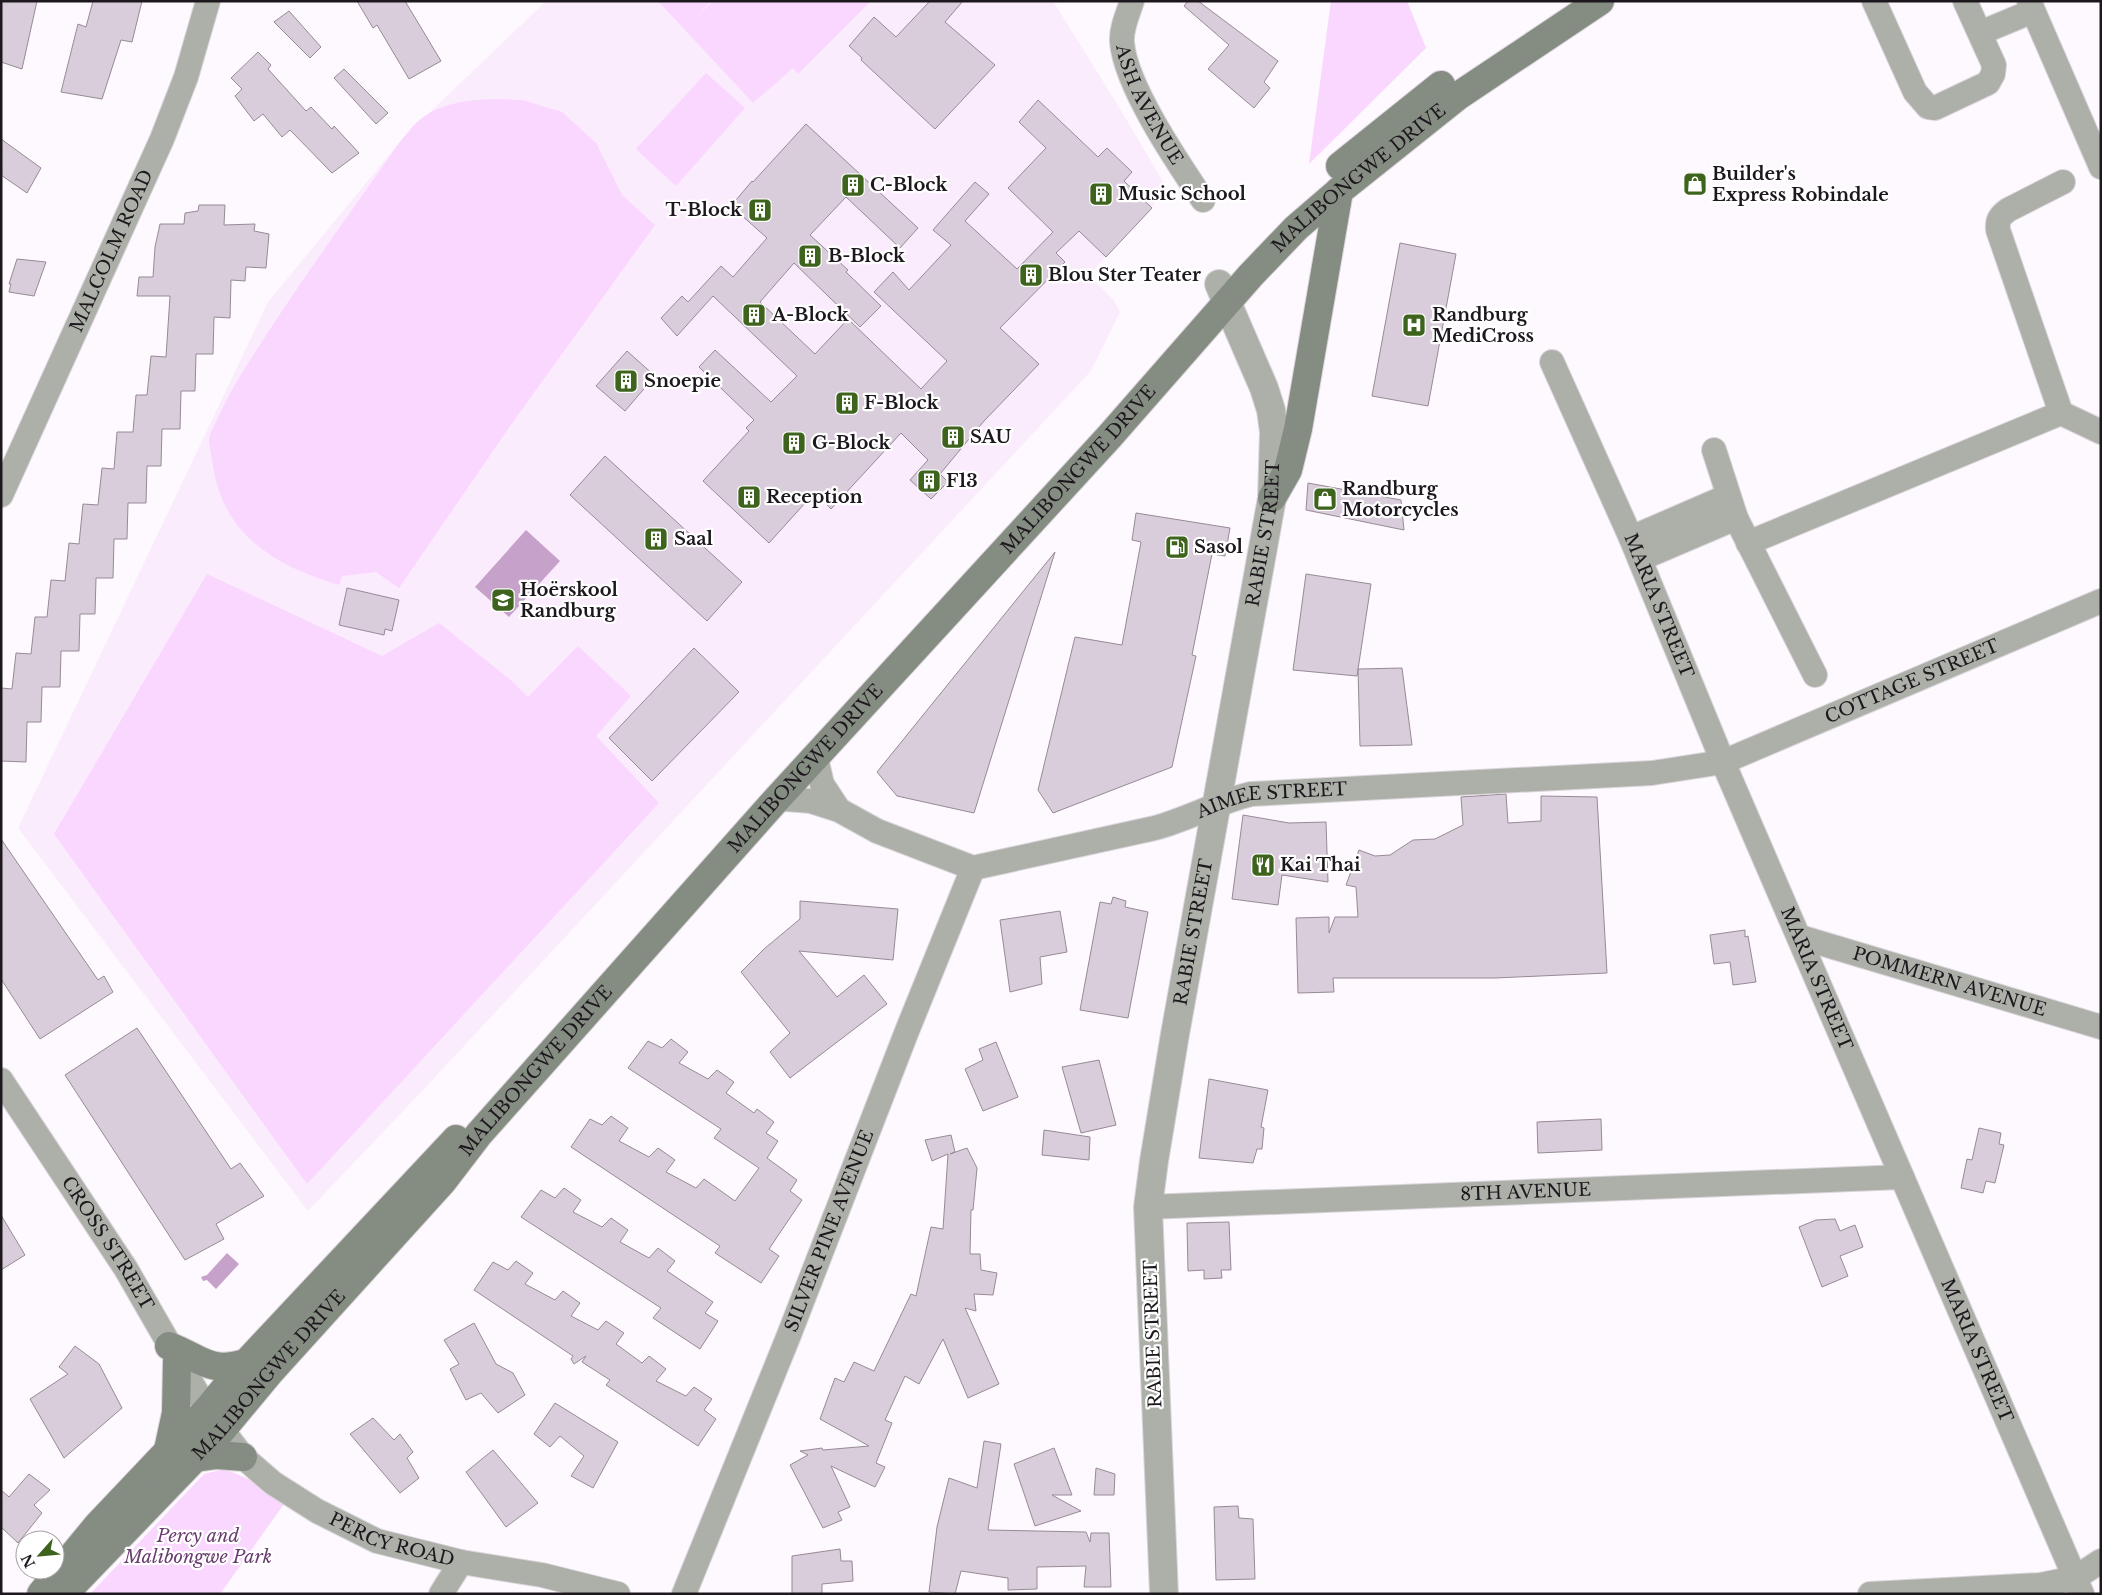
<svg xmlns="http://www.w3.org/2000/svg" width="2102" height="1595" font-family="'Libre Baskerville',serif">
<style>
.built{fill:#fbecfd}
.green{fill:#fad7fe}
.water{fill:#c6a2ca}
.building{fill:#dacddb;stroke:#968a97}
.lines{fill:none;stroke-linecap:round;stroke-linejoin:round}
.minor-casing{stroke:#dad5da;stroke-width:26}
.tertiary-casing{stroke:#dad5da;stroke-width:30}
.secondary-casing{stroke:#dad5da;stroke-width:30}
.minor{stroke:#acb0a9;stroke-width:24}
.tertiary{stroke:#acb0a9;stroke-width:28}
.secondary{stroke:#858c82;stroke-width:28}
.labels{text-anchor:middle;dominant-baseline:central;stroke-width:4.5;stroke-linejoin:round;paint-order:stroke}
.street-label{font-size:18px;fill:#1d181d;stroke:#fff}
.poi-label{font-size:18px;font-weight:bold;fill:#1d181d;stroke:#fff;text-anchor:start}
.park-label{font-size:18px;font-style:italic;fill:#693c6f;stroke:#fff}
</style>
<rect width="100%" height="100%" fill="#fef9fe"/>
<path class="built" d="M546,1H1053L1119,107L1165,185L1152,208L1089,275L1113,299L1120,312L1091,371L425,1088L308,1211L18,828L268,302L403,138Z"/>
<path class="green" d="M658,1H711L695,18L713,1H871L798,74L793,68L753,103Z
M1331,1H1407L1426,48L1309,164Z
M706,73L745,108L676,186L636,149Z
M496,99L522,100L562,112L596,143L622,195L655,225L510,426L399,588L376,572L342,576L339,585C276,566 223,536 213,465C212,457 209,447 209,439C210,431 218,419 221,411C237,378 258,348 278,317C317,258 359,201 399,143C405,136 411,128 417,122C440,102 468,100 496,99Z
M207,574L382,656L439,623L512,681L528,697L578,646L631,696L596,736L659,803L307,1184L54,834Z
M225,1469L289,1497L220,1594H90L204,1474Z"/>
<path class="water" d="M526,530L560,561L509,617L475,587Z
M227,1253L239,1264L216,1289L207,1280L203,1281L201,1277L207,1275Z"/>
<path class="building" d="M1,1H37L22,69L1,62Z
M93,1H142L132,42L121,40L102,99L61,92L78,24L86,27Z
M357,1H405L441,61L409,79L377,25L373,28Z
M930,1H963L945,22L995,65L935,129L861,60L862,58L849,46L874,17L896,37Z
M1188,1H1198L1278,61L1264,82L1270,88L1254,108L1208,69L1229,45L1184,6Z
M289,11L321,47L310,58L274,22Z
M258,52L271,65L268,69L306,111L311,107L332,129L334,126L359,153L332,173L290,130L282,137L263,114L254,121L235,96L242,89L231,78Z
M344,69L388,113L376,124L334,78Z
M1038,100L1098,157L1107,148L1132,172L1124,181L1152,208L1106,257L1079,231L1056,253L1065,262L1000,328L1039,364L984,421L940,474L948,482L931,499L910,480L928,460L901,433L831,509L815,492L769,543L703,481L749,431L746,428L754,420L699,367L715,350L771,402L797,376L713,296L677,336L661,318L682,296L688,302L721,266L733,277L767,238L731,206L752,181L753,182L806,124L918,228L900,248L846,197L810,235L848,270L846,272L881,306L860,327L794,263L760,302L815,354L848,319L921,389L947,361L874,292L893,272L909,290L951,245L933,230L975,182L989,194L965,221L1017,269L1053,232L1008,188L1046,148L1019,122Z
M1,139L41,168L27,193L1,175Z
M199,205H225L224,225L255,224L254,231L269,234L266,268L246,267L245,281L231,280L230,318L214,317L213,354H196L195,391H181L180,429H162L161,466H147L146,503H128L127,539H114L113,578H96L95,614H80L79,651H61L60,687H42L41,722H27L26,762L1,761V688L12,689L16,653L31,654L35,617H47L51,580L65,581L69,543L79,544L83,504L98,505L102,468L114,469L117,432H133L136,395H147L151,356L166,357L170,296H137L139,277H153L155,247L160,224H184L185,213L198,211Z
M1400,243L1456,254L1428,406L1372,396Z
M17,259L46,262L34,296L9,292L11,284H9Z
M627,351L655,376L625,411L596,386Z
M605,456L742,582L707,621L570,495Z
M1308,483L1401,500L1404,530L1306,510Z
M1136,513L1230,528L1225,556L1212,554L1192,655L1196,656L1172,767L1053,813L1038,790L1075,637L1122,645L1141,542L1132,540Z
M1055,552L974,813L897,796L877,772Z
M1306,574L1371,584L1357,676L1293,670Z
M347,588L399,600L392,631L385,629L384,635L339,625Z
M694,648L739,692L652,781L609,738Z
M1402,668L1412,745L1360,746L1358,669Z
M1506,794L1508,823L1541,821V796L1597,797L1607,973L1495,978H1333L1334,992L1298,993L1296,918L1329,917V933L1335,917H1358L1356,887L1346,885L1359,850L1375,856L1390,855L1413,840L1435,839L1463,825L1461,797Z
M1243,815L1289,823L1326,822L1328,882L1282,875L1278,905L1232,899Z
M1,839L98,980L104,976L113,992L40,1039L1,979Z
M1113,897L1126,901L1125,907L1148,912L1128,1018L1080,1010L1100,902L1111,904Z
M800,901L898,909L893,960L799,951L837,997L864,975L887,1004L790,1078L770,1052L790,1033L741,972L764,949L800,919Z
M1060,911L1067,952L1040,957L1042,984L1010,992L1000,920Z
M1745,930V937L1748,936L1756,982L1733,985L1730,962L1714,964L1710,935Z
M137,1028L231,1169L240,1163L264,1196L216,1224L224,1239L185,1260L65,1075Z
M671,1039L688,1052L679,1063L708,1079L717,1070L734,1082L726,1093L754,1113L757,1109L774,1122L766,1133L778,1141L767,1158L797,1180L790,1191L802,1200L769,1249L779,1256L761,1283L715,1253L720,1246L571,1147L590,1119L602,1125L611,1116L628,1128L619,1141L649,1157L658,1148L675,1160L666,1172L696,1188L704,1179L735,1201L759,1168L714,1138L721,1129L628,1068L648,1041L662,1048Z
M996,1042L1018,1097L983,1111L965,1069L983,1060L979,1049Z
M1099,1060L1116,1125L1081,1133L1062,1067Z
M1209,1079L1268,1090L1261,1127L1264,1128L1262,1149H1257L1253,1163L1199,1158Z
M1601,1119L1602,1150L1538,1153L1537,1122Z
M1979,1128L2001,1133L1999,1144L2004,1145L1995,1183L1986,1181L1983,1193L1961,1188L1967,1159L1972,1160Z
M1044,1130L1090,1137L1089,1160L1042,1155Z
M951,1135L955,1152L950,1154L967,1148L977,1168L973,1210H971L970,1254H980L981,1270L997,1273L993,1295L974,1294L976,1311L965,1308L999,1384L968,1398L943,1339L919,1384L905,1376L885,1420L892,1423L876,1463L885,1467L875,1487L831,1466L850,1507L838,1512L842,1520L823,1528L790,1465L808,1455L800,1451L822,1448L823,1450L869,1446L820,1419L835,1378L844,1382L854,1362L874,1371L911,1294L916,1296L931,1227L943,1229L948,1154L932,1161L925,1140Z
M564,1188L581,1200L573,1212L602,1227L611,1218L628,1230L620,1242L649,1258L658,1248L675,1261L667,1271L713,1302L705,1313L718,1321L700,1349L653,1318L661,1308L521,1217L541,1190L555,1198Z
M1,1215L25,1255L1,1270Z
M1835,1219L1840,1231L1855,1225L1863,1247L1840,1256L1848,1276L1822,1287L1799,1227L1816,1220Z
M1229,1222L1231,1270H1221L1222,1278L1204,1279V1270L1188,1271L1187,1223Z
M516,1261L533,1273L525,1284L555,1300L563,1291L580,1303L571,1316L598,1330L606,1321L624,1333L616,1344L642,1363L649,1356L666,1369L656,1381L686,1396L694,1387L712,1399L704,1410L716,1419L698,1446L606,1385L610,1380L582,1362L586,1356L574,1364L571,1359L573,1356L474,1290L493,1262L508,1270Z
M474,1323L496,1364L513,1373L525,1395L498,1413L481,1393L466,1400L450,1369L459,1364L444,1340Z
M75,1346L99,1364L122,1408L64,1458L30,1399L68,1374L59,1367Z
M555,1403L618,1442L593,1488L571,1476L584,1456L560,1436L550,1447L534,1434Z
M373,1418L394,1440L400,1434L413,1452L407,1458L419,1478L400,1493L350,1434Z
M984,1441L1001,1444L988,1530L1086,1532L1090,1542L1091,1533H1109L1111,1587H1084L1086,1566L1037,1567V1589L1008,1590V1578L961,1571L955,1594L929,1592L937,1527L949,1478L977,1488Z
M1054,1448L1072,1495H1052L1081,1511L1035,1526L1014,1464Z
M493,1450L538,1503L506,1527L466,1472Z
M1096,1468L1115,1474L1114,1495H1094Z
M29,1474L50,1490L34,1505L42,1513L18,1543L1,1527V1490L9,1497Z
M1238,1506L1239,1518L1253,1519L1255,1579L1216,1580L1214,1507Z
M840,1549L841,1561H852L853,1581L822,1584V1594H792V1556Z"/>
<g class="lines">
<g class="minor-casing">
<g id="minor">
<path id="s1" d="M1132,1C1128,14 1121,28 1122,42C1125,85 1178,163 1203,200"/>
<path d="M1874,1L1915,92L1928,107L1935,108L1988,83L1993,74L1994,65L1965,1"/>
<path d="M2029,1L2101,167"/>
<path d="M1980,33L2033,11"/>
<path d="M2063,182L2008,210C2000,216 1997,220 1998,230L2061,413L2101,432"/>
<path id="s2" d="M1552,362L1631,538L1723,762L2082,1594"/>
<path d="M1714,450L1736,518L1815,675"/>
<path id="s3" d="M1,495L162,139L186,77L208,1"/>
<path d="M1631,538L1728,496"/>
<path d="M1748,543L2061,413"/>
<path d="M1640,559L1736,518"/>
<path d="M816,758L822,784L839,810"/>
<path id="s4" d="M775,801L785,799L811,801L839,810L877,831L973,868L1155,828C1188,819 1218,802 1251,794L1652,773L1723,762L2101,601"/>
<path id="s5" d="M1800,937L2101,1027"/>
<path id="s6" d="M1,1080L126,1269L207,1410L243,1457L273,1483L317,1511L377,1541L461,1562L542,1575L618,1594"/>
<path id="s7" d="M1148,1207L1902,1177"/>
<path d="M441,1594L461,1562"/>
<path id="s8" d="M684,1594L789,1335L907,1031L973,868"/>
<path d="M1870,1594L2040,1585L2075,1578L2101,1561"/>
</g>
</g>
<g class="tertiary-casing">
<g id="tertiary">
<path id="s9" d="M1164,1594L1148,1207L1154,1161L1175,1034L1272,498L1274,432L1271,410L1264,388L1219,284"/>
</g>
</g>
<g class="secondary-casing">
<g id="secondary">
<path d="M1340,166L1441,85"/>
<path d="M1272,498L1288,470L1298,429L1339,191"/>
<path d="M169,1346C201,1358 208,1374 246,1363"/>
<path d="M168,1450L176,1413L177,1361"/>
<path d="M195,1458L217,1455L243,1457"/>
<path d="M41,1594L97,1526L207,1410L246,1363L456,1139"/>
<path id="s10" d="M64,1594L221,1431L270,1372L443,1181L479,1134L775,801L1109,437L1251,275L1296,228L1339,191L1458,96L1600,1"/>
</g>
</g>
<use href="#minor" class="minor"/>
<use href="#tertiary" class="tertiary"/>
<use href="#secondary" class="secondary"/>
</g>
<defs>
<g id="shop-square" transform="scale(1.25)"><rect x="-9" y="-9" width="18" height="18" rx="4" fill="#3d631c" stroke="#fff"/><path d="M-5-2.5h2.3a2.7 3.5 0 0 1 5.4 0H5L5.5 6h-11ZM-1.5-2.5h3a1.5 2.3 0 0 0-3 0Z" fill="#fff"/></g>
<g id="building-square" transform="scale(1.25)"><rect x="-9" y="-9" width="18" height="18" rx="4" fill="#3d631c" stroke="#fff"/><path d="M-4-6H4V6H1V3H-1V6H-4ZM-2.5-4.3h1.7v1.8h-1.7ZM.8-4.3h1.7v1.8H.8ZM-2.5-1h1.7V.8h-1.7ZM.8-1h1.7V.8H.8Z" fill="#fff"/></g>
<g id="hospital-square" transform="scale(1.25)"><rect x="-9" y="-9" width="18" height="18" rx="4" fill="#3d631c" stroke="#fff"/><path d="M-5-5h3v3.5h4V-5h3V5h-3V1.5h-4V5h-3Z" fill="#fff"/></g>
<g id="fuel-square" transform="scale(1.25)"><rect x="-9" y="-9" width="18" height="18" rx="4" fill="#3d631c" stroke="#fff"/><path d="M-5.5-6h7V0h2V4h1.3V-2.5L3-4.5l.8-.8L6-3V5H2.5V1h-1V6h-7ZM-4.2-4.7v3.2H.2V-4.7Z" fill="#fff"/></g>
<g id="school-square" transform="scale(1.25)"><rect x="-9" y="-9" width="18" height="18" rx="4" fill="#3d631c" stroke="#fff"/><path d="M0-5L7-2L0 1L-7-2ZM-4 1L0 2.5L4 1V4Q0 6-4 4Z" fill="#fff"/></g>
<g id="restaurant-square" transform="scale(1.25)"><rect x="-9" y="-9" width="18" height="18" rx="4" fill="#3d631c" stroke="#fff"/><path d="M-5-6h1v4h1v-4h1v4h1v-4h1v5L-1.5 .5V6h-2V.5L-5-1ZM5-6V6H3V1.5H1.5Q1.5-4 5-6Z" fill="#fff"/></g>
</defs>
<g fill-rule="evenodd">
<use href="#shop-square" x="1695" y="184"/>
<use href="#building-square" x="853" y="185"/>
<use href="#building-square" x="1101" y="194"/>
<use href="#building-square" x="760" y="210"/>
<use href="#building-square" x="810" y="256"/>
<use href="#building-square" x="1031" y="275"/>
<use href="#building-square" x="754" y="315"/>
<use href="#hospital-square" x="1414" y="325"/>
<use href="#building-square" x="626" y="381"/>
<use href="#building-square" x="847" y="403"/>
<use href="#building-square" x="953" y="437"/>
<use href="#building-square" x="794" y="443"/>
<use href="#building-square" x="929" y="481"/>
<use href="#building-square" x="749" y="497"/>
<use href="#shop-square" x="1325" y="499"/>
<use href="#building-square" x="656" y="539"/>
<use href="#fuel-square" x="1177" y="547"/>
<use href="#school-square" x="503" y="600"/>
<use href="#restaurant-square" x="1263" y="865"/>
</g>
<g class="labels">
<g class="street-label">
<text stroke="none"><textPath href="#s1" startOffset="111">ASH AVENUE</textPath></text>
<text stroke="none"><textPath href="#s10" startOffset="1920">MALIBONGWE DRIVE</textPath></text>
<text stroke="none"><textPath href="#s3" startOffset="268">MALCOLM ROAD</textPath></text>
<text stroke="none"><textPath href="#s10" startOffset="1515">MALIBONGWE DRIVE</textPath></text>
<text stroke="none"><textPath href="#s9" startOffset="1071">RABIE STREET</textPath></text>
<text stroke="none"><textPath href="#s2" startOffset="266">MARIA STREET</textPath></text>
<text stroke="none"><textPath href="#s4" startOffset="1179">COTTAGE STREET</textPath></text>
<text stroke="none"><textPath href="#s10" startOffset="1110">MALIBONGWE DRIVE</textPath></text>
<text stroke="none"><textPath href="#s4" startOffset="520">AIMEE STREET</textPath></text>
<text stroke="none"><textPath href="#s9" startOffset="666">RABIE STREET</textPath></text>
<text stroke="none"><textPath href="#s2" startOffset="671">MARIA STREET</textPath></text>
<text stroke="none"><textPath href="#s5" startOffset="156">POMMERN AVENUE</textPath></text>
<text stroke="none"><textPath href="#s10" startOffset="705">MALIBONGWE DRIVE</textPath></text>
<text stroke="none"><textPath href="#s7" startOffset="378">8TH AVENUE</textPath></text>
<text stroke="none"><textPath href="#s8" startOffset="391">SILVER PINE AVENUE</textPath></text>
<text stroke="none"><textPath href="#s6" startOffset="195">CROSS STREET</textPath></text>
<text transform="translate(1153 1334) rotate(-92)">RABIE STREET</text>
<text stroke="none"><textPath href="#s2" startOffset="1076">MARIA STREET</textPath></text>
<text stroke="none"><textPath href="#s10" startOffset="300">MALIBONGWE DRIVE</textPath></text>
<text stroke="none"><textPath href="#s6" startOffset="621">PERCY ROAD</textPath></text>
</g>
<g class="poi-label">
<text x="1712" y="174">Builder's<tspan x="1712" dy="21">Express Robindale</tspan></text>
<text x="870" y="185">C-Block</text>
<text x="1118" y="194">Music School</text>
<text x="742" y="210" text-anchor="end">T-Block</text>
<text x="828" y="256">B-Block</text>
<text x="1048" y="275">Blou Ster Teater</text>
<text x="772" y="315">A-Block</text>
<text x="1432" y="315">Randburg<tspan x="1432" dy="21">MediCross</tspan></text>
<text x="644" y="381">Snoepie</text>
<text x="864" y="403">F-Block</text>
<text x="970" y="437">SAU</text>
<text x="812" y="443">G-Block</text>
<text x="946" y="481">F13</text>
<text x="1342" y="489">Randburg<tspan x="1342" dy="21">Motorcycles</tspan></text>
<text x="766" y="497">Reception</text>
<text x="674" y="539">Saal</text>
<text x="1194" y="547">Sasol</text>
<text x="520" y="590">Hoërskool<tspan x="520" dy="21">Randburg</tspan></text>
<text x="1280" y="865">Kai Thai</text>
</g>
<g class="park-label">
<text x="198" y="1536">Percy and<tspan x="198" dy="21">Malibongwe Park</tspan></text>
</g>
</g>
<rect width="2102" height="1595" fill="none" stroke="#1d181d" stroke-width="5"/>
<g transform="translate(40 1555) rotate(243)"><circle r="24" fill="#ffffff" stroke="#a5a3a5"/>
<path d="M0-4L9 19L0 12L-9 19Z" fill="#3d631c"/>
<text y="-8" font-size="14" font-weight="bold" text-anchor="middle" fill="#1d181d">N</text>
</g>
</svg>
